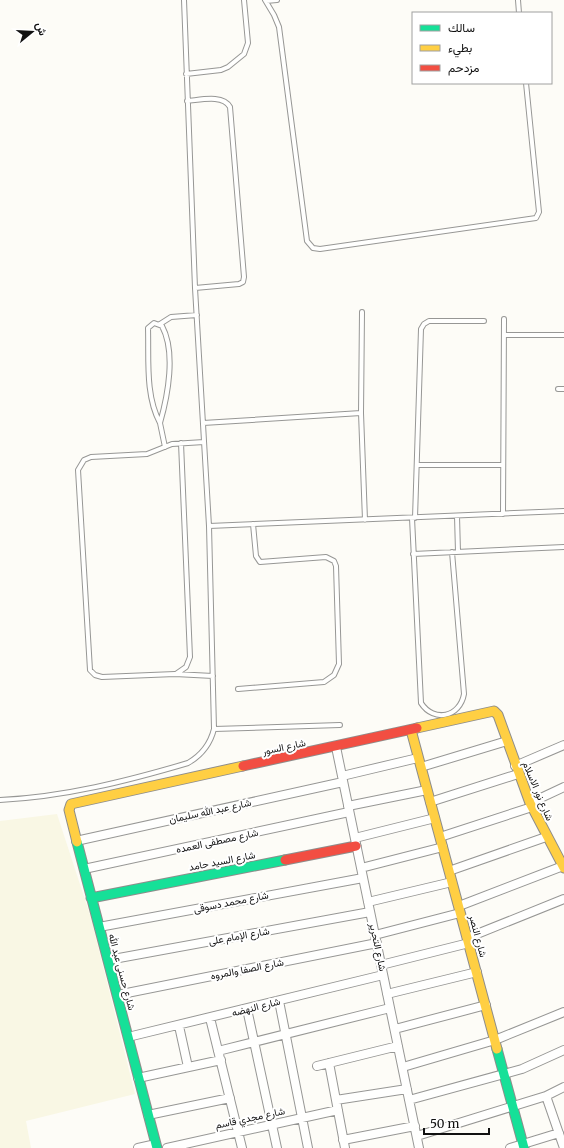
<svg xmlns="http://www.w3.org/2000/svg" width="564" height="1148" font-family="Merriweather,Vazirmatn,serif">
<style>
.farmland{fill:#f9f7e4}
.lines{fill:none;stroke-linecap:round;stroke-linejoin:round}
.lane-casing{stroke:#979795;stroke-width:6}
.street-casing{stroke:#979795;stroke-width:10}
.fast-casing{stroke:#8e8d8b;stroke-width:11}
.slow-casing{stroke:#8e8d8b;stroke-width:11}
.jam-casing{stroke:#8e8d8b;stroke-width:11}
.lane{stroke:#fffffe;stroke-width:4}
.street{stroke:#fffffe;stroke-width:8}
.fast{stroke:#16e098;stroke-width:9}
.slow{stroke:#ffcf43;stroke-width:9}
.jam{stroke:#f24e42;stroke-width:9}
.labels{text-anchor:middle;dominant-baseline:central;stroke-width:4;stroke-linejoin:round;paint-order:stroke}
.street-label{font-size:10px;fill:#111;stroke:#fff}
</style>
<rect width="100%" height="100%" fill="#fdfcf7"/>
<path class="farmland" d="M57,814L91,918L135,1094L26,1121L31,1148H0V821Z"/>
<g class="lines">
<g class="lane-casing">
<path id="lane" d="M265,0L274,15L279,27L307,241L313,248L320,249L536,218L539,212L526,83
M518,0L519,13
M266,1L277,0
M186,74L221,70L228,67L244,54L248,43L244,0
M187,101C200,100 223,94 230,107L244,277L243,282L239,284L195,288
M362,312L361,413L365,520
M154,323L162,326C176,352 168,395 160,423C145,395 149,359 148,328Z
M160,324L171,317L197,315
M504,335H564
M558,389H564
M160,423L165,447
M203,423L361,413
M204,442L172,444L147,454L91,457L84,460L78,470L90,670L95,675L102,677L175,674L213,676
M417,465H503
M503,514L504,319
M457,516L458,552
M412,518L421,703C434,723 460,717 464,694L452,552
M415,518L421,329L424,324L429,321H484
M209,526L564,511
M413,554L564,547
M176,674L186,667L190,657L181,443
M238,689L324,682L334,675L339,664L336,566L334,561L326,557L260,562L256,556L253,524
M214,729L340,725
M0,800C64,797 127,781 188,763C202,755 210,745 214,729L209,526L195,288L184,0"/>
</g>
<g class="street-casing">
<path id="street" d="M336,747L419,1148
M515,766L564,745
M421,767L507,741
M342,776L418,758
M430,802L518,774
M530,803L564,787
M348,806L427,790
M440,837L532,807
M355,838L435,818
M76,841L343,782
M361,868L443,847
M84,869L349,812
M449,871L546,837
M368,902L452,882
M459,906L563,866
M99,927L363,878
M375,935L460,913
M467,938L564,899
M108,960L370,912
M381,965L469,943
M387,994L477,972
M117,995L377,943
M279,1001L308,1148
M247,1009L277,1148
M210,1018L242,1148
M179,1026L188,1067
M395,1029L486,1005
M128,1037L383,975
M218,1051L390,1008
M329,1063L345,1148
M317,1066L398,1046
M403,1067L495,1040L564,1012
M138,1078L221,1060
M546,1096L564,1148
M336,1100L407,1089
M409,1100L522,1069L564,1050
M148,1115L230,1098
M417,1136L546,1096L564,1087
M343,1140L415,1126
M138,1148L156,1144
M167,1148L338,1110
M510,1148L559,1133"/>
</g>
<g class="fast-casing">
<path id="fast" d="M77,842L157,1148
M91,898L285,860
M497,1049L524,1148"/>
</g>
<g class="slow-casing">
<path id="slow" d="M417,728L494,711L498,715L530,803L564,868
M411,730L497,1049
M77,842L69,810L71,804L243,766"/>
</g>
<g class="jam-casing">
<path id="jam" d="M243,766L417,728
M285,860L356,846"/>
</g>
<use href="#lane" class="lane"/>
<use href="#street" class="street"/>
<use href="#fast" class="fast"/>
<use href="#slow" class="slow"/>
<use href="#jam" class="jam"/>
</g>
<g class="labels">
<g class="street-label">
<text transform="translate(284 747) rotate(-12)">شارع السور</text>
<text transform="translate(538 791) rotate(67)">شارع نور الاسلام</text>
<text transform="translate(210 811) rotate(-12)">شارع عبد الله سليمان</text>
<text transform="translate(217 841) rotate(-12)">شارع مصطفى العمده</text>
<text transform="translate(222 861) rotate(-11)">شارع السيد حامد</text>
<text transform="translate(231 902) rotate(-11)">شارع محمد دسوقى</text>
<text transform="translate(239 936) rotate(-10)">شارع الإمام على</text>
<text transform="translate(478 936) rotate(75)">شارع النصر</text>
<text transform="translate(378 947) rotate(78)">شارع التحرير</text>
<text transform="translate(247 969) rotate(-11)">شارع الصفا والمروه</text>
<text transform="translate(122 972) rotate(75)">شارع حسنى عبد الله</text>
<text transform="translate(256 1007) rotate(-14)">شارع النهضه</text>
<text transform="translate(250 1118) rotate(-12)">شارع مجدي قاسم</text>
</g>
</g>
<rect x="412" y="12" width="140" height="72" fill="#ffffff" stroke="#a0a0a0"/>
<rect x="420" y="25" width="20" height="6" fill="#16e098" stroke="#a0a0a0"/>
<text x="448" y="32" font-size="12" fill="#111111">سالك</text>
<rect x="420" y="45" width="20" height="6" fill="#ffcf43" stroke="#a0a0a0"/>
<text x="448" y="52" font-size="12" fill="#111111">بطيء</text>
<rect x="420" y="65" width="20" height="6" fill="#f24e42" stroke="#a0a0a0"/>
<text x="448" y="72" font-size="12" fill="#111111">مزدحم</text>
<g transform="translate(32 32) rotate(72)" stroke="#ffffff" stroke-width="3" paint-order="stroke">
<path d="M0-3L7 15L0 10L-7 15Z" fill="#111111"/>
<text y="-6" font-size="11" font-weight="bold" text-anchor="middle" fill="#111111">ش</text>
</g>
<path d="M424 1128v6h65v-6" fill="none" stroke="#111111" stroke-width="2"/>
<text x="430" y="1128" font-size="12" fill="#111111" stroke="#ffffff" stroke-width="3" paint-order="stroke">50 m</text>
</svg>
